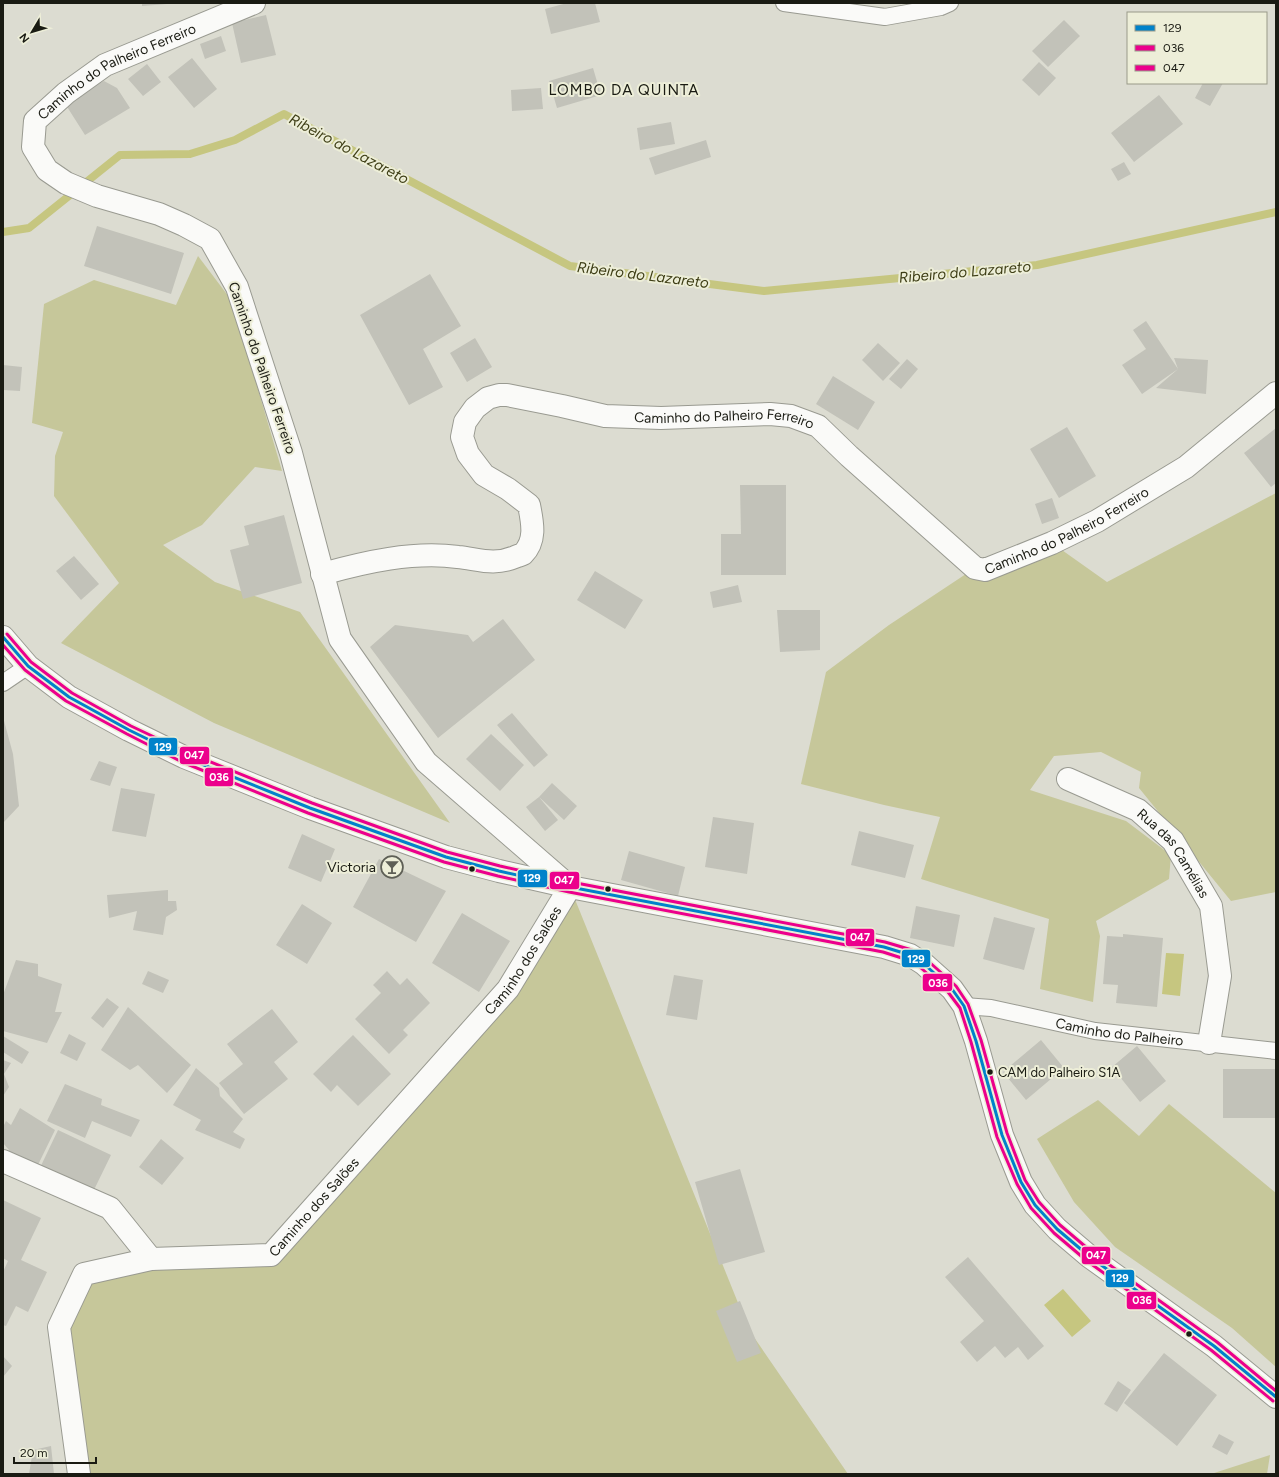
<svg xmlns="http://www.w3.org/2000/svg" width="1279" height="1477" font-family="Figtree,sans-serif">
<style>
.green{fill:#c6c79a}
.water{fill:#c6c680}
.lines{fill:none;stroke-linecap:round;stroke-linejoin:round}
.stream{stroke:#c6c680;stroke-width:8}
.building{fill:#c2c2b9}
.lane-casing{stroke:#999a91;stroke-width:18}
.street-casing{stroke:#999a91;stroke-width:24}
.secondary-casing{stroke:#999a91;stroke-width:24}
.lane{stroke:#fafaf8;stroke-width:16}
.street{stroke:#fafaf8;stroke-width:22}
.secondary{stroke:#fafaf8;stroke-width:22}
.bus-1-casing{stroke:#edeed8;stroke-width:6}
.bus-2-casing{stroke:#edeed8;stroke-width:6}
.bus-3-casing{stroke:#edeed8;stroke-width:6}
.bus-1{stroke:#0082ca;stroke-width:3}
.bus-2{stroke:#ec008c;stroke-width:3}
.bus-3{stroke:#ec008c;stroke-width:3}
.bus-dot{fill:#1a1b13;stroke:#edeed8;stroke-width:1.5}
.labels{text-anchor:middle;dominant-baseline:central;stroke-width:4;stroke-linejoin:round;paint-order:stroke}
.bus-label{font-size:13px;fill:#1a1b13;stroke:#edeed8;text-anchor:start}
.street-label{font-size:14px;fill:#1a1b13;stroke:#edeed8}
.poi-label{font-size:14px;fill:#1a1b13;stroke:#edeed8;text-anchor:end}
.neighbourhood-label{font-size:15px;letter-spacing:1px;fill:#1a1b13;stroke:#edeed8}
.water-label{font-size:15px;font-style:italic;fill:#3e3e16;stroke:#edeed8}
.line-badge{stroke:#edeed8;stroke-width:1.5}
.badge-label{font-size:11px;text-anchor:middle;font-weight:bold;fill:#fff}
</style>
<rect width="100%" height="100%" fill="#dcdcd1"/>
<path class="green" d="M198,256L232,301L282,471L255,467L202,525L163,545L215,582L300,612L450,823L214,723L61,643L119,583L54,496L55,456L63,432L32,423L44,304L94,280L176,305Z
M1276,493V892L1231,901L1139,788L1141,772L1101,752L1054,756L1030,790L1126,821L1171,855L1169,879L1096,921L1100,936L1093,1002L1040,989L1049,919L921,879L940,817L884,805L801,784L826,672L889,625L975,568L1052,543L1107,582Z
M570,887L749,1330L848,1474H79L61,1324L84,1274L271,1255L508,989Z
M1098,1100L1139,1136L1169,1104L1276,1193V1367L1232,1328L1115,1247L1074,1202L1037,1139Z
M1270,1455L1267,1474H1211Z"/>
<path class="water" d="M1166,953L1184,954L1180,996L1162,994Z
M1063,1289L1091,1321L1072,1337L1044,1305Z"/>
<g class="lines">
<path class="stream" d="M3,232L29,228L120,155L190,154L235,140L284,114L570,266L764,291L1037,265L1276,212"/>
</g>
<path class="building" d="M142,3H166L167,4L142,6Z
M567,3H595L600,22L551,34L545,9Z
M266,15L276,55L241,63L232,23Z
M1064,20L1080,36L1048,67L1032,51Z
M221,36L226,51L205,59L200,44Z
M192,58L217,89L194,108L168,77Z
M1039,62L1056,78L1039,96L1022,80Z
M147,64L161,82L143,96L128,79Z
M593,68L601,95L557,108L549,81Z
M104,81L117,88L130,108L85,135L64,102Z
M1203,83H1223L1210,106L1195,98Z
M541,88L543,109L512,111L511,90Z
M1159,95L1183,124L1134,162L1111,133Z
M671,122L675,144L640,150L637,128Z
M706,140L711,157L655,175L649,158Z
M1124,162L1131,174L1118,181L1111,169Z
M97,226L184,253L171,294L84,266Z
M430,274L461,326L423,349L443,387L409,405L360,315Z
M1146,321L1178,369L1142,394L1122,365L1146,349L1133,330Z
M475,338L492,367L467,382L450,353Z
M878,343L900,363L883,381L862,360Z
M1174,358L1208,360L1206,394L1156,388L1178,369Z
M907,359L918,369L901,389L889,379Z
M3,365L22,367L20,391L3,390Z
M833,376L875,402L858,430L816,404Z
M1067,427L1096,476L1059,498L1030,449Z
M1276,428V483L1271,487L1244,453Z
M740,485H786V575H721V534H741Z
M1052,498L1059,518L1042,524L1035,504Z
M284,515L302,583L243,599L230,550L249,545L244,526Z
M74,556L99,584L81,600L56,571Z
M595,571L643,600L625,629L577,600Z
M738,585L742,602L713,608L710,592Z
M777,610H820V650L780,652Z
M503,619L535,660L438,738L370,647L395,625L468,635L473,642Z
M512,713L548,755L534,767L497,725Z
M3,717L13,754L19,806L3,823Z
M491,734L524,765L500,791L466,759Z
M99,761L117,767L110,786L90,780Z
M552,783L577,806L564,820L539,797Z
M121,788L155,794L146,837L112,831Z
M539,797L558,820L545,831L526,807Z
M713,817L754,823L747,874L705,867Z
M859,831L914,845L905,878L851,865Z
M302,834L335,849L321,882L288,868Z
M629,851L685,867L678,896L621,880Z
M379,859L446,891L416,942L353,907Z
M168,890V901H176L177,910L166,917L163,935L133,930L137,911L109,918L107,895Z
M302,904L332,923L307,964L276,945Z
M916,906L960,915L954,947L910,938Z
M462,913L510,941L479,992L432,963Z
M994,917L1035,928L1024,970L983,959Z
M1123,934L1163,938L1157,1007L1116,1003L1118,985L1103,984L1107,936L1123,937Z
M16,960L38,964V976L62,984L55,1012H62L47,1043L3,1031V995Z
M148,971L169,980L163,993L142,984Z
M387,971L400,985L407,978L430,1003L403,1030L408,1035L389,1054L355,1019L381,993L373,985Z
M674,975L703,980L697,1020L666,1015Z
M107,998L119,1007L103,1028L91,1018Z
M128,1007L191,1065L167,1093L138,1065L130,1070L101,1050Z
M272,1009L298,1042L274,1062L288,1079L244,1114L219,1083L243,1064L227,1044Z
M69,1034L86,1043L77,1061L60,1053Z
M353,1035L391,1074L358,1106L337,1085L331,1092L313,1074Z
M3,1036L29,1052L22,1064L3,1052Z
M1041,1040L1064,1068L1026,1100L1003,1072Z
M1137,1046L1166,1081L1140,1102L1112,1067Z
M3,1060L11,1063L4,1074L9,1087L3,1096Z
M196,1068L219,1088L220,1096L243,1119L233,1132L245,1139L240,1149L195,1130L201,1120L173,1105Z
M1223,1069H1276V1118H1223Z
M65,1084L102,1099L101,1105L140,1120L131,1137L92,1121L85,1138L47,1121Z
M20,1108L55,1130L35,1171L7,1154L9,1150L3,1143V1127L6,1121L11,1125Z
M58,1130L111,1155L91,1196L38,1172Z
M161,1139L184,1158L162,1185L139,1167Z
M740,1169L765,1252L719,1265L695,1182Z
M3,1200L41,1218L21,1260L47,1272L28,1312L16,1306L6,1326L3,1325V1272L8,1261L3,1258Z
M968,1257L1044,1346L1028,1360L1018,1347L1005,1358L995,1346L977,1362L960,1342L984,1321L945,1277Z
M740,1301L761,1353L737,1362L716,1311Z
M1164,1353L1217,1395L1177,1446L1124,1403Z
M3,1356L12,1366L3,1377Z
M1118,1381L1131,1390L1117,1412L1104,1404Z
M1219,1434L1234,1442L1227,1455L1212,1447Z
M51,1446L54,1474H29L33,1450Z"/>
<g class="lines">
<g class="lane-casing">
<g id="lane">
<path d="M784,3L885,17L941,7L950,3"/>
<path d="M3,683L28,666"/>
<path id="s1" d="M964,1006L991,1008L1095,1031L1276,1051"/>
</g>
</g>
<g class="street-casing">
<g id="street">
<path id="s2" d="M322,574C365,562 413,551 458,557C478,559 494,566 515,557C517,556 521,555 523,554C537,540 532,521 529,505L508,489L484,475L468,454L462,437L465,422L475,408L488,398L499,395H507L562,406L605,416L661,418L770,414L791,416L818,426L849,456L975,568L985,570L1052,543L1097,521L1186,467L1276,393"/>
<path id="s3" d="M1068,779L1138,810L1173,841L1211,906L1220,976L1209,1043"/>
<path d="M3,1161L110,1208L151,1259"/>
<path id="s4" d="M79,1474L59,1327L84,1274L151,1259L271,1255L508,989L570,887L426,762L340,639L291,453L237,287L210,239L184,225L159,214L97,196L66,183L47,170L33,147L35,121L66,93L105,65L254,3"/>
</g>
</g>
<g class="secondary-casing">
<path id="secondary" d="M3,637L28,666L69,697L129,730L184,757L310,808L446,857L499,871L570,887L884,947L910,955L924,964L952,989L964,1006L976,1041L1002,1135L1021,1182L1035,1205L1057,1229L1090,1257L1214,1346L1276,1397"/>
</g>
<use href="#lane" class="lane"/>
<use href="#street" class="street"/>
<use href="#secondary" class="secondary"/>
<g class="bus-1-casing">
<path id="bus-1" d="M3,637L28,666L69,697L129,730L184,757L310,808L446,857L499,871L570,887L884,947L910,955L924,964L952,989L964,1006L976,1041L1002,1135L1021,1182L1035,1205L1057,1229L1090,1257L1214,1346L1276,1397"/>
</g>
<g class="bus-2-casing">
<path id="bus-2" d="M3,645L25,670L66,701L127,734L182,762L308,813L444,862L498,876L569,892L883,952L908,960L921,968L948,992L960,1008L971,1042L997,1137L1017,1184L1031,1208L1054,1233L1087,1261L1211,1350L1273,1401"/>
</g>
<g class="bus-3-casing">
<path id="bus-3" d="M7,634L31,662L72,693L131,726L186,752L312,803L447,852L500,866L571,882L885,942L912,950L927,960L956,986L968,1004L981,1040L1007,1133L1025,1180L1039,1202L1060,1225L1093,1253L1217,1342L1276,1391"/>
</g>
<use href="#bus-1" class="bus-1"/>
<use href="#bus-2" class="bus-2"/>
<use href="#bus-3" class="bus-3"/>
</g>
<defs>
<g id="bar-ring" transform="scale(1.15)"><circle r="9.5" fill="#edeed8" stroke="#5e5f56" stroke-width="1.5"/><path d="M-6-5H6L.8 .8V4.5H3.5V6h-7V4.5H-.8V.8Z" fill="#5e5f56"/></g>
</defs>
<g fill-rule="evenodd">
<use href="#bar-ring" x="392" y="867"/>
</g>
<g class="bus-dot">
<circle cx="472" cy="869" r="3.5"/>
<circle cx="608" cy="889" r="3.5"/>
<circle cx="990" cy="1072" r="3.5"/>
<circle cx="1189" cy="1334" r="3.5"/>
</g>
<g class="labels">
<g class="bus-label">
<text x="998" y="1072">CAM do Palheiro S1A</text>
</g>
<g class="street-label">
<text stroke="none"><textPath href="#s4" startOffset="1962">Caminho do Palheiro Ferreiro</textPath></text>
<text transform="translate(262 368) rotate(71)">Caminho do Palheiro Ferreiro</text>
<text stroke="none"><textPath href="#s2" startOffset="643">Caminho do Palheiro Ferreiro</textPath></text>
<text stroke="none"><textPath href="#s2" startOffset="1051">Caminho do Palheiro Ferreiro</textPath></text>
<text stroke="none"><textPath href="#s3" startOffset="133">Rua das Camélias</textPath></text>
<text stroke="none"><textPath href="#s4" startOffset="784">Caminho dos Salões</textPath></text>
<text stroke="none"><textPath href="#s1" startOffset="158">Caminho do Palheiro</textPath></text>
<text stroke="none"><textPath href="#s4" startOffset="460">Caminho dos Salões</textPath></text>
</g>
<g class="poi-label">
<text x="376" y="867">Victoria</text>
</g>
<g class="neighbourhood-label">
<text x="624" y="90">LOMBO DA QUINTA</text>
</g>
<g class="water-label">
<text transform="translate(349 149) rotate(28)">Ribeiro do Lazareto</text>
<text transform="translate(965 272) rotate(-5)">Ribeiro do Lazareto</text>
<text transform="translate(643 275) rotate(7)">Ribeiro do Lazareto</text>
</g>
</g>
<g class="line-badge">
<rect x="148" y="737" width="30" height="19" rx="4" fill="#0082ca"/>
<rect x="179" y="746" width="31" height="19" rx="4" fill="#ec008c"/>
<rect x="204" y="767" width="30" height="20" rx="4" fill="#ec008c"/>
<rect x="517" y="869" width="31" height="19" rx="4" fill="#0082ca"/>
<rect x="549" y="871" width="31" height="19" rx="4" fill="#ec008c"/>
<rect x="845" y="928" width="30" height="19" rx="4" fill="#ec008c"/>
<rect x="901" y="949" width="30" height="19" rx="4" fill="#0082ca"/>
<rect x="922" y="973" width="31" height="19" rx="4" fill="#ec008c"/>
<rect x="1081" y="1246" width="30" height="19" rx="4" fill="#ec008c"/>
<rect x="1105" y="1269" width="30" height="19" rx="4" fill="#0082ca"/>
<rect x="1126" y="1291" width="31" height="19" rx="4" fill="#ec008c"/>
</g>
<g class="badge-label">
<text x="163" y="751">129</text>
<text x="194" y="759">047</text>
<text x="219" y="781">036</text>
<text x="532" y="882">129</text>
<text x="564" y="884">047</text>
<text x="860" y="941">047</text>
<text x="916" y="963">129</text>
<text x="938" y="987">036</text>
<text x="1096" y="1259">047</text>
<text x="1120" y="1282">129</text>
<text x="1142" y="1304">036</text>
</g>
<rect width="1279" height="1477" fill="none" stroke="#1a1b13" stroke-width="8"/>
<rect x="1127" y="12" width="140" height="72" fill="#edeed8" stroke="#999a89"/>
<rect x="1135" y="25" width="20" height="6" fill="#0082ca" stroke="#999a89"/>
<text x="1163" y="32" font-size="12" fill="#1a1b13">129</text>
<rect x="1135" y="45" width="20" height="6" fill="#ec008c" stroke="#999a89"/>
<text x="1163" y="52" font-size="12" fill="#1a1b13">036</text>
<rect x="1135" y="65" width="20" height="6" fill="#ec008c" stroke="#999a89"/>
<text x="1163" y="72" font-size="12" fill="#1a1b13">047</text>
<g transform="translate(32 32) rotate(232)" stroke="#edeed8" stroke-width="3" paint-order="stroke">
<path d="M0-3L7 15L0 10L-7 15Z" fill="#1a1b13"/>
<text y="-6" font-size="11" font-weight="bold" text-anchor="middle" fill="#1a1b13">N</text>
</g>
<path d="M14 1457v6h82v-6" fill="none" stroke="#1a1b13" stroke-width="2"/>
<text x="20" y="1457" font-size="12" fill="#1a1b13" stroke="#edeed8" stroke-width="3" paint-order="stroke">20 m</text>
</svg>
